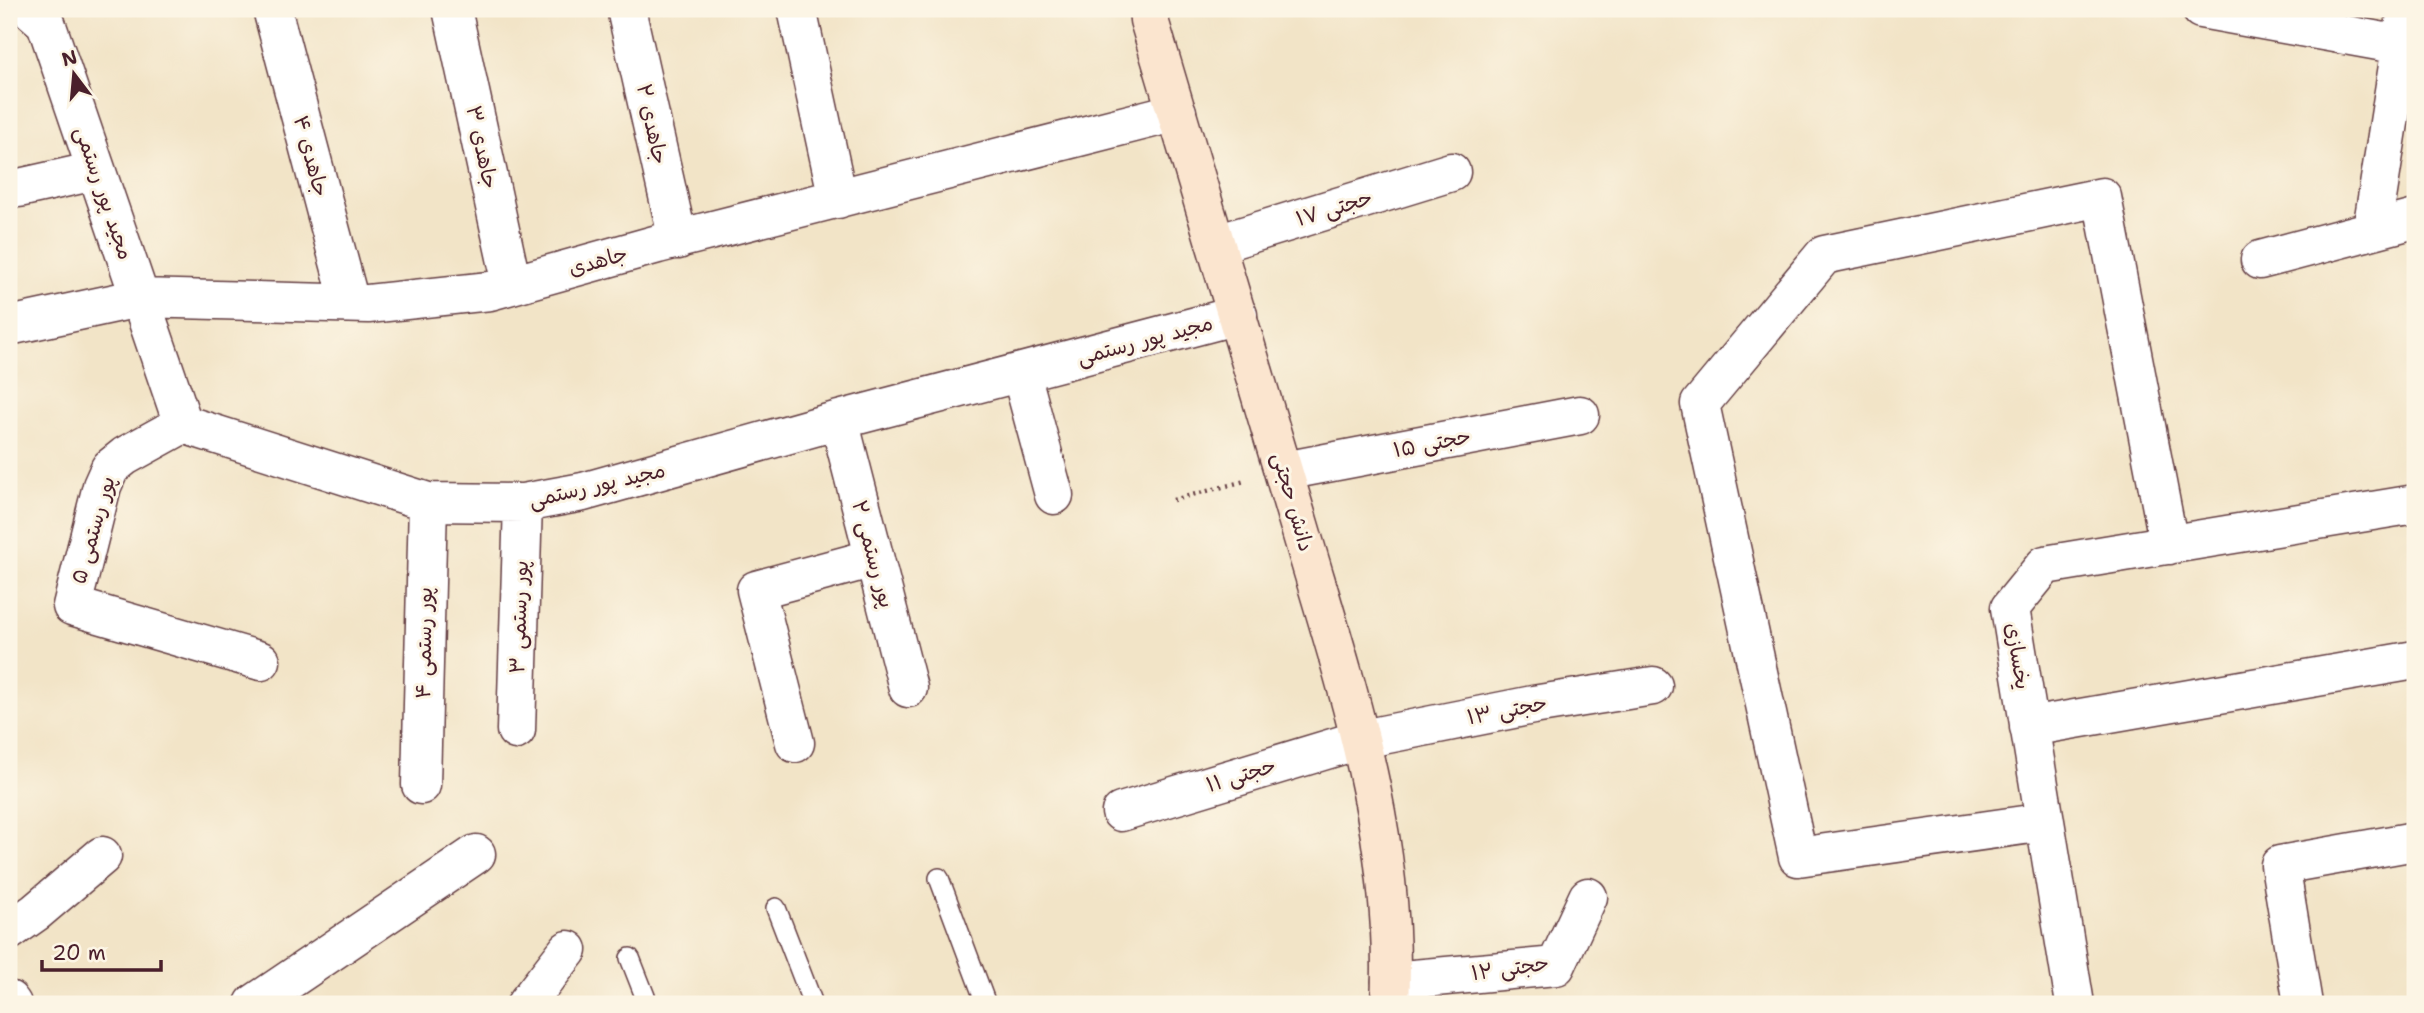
<svg xmlns="http://www.w3.org/2000/svg" width="2424" height="1013" font-family="'Shantell Sans','Playpen Sans Arabic',sans-serif">
<style>
.lines{fill:none;stroke-linecap:round;stroke-linejoin:round}
.lane-casing{stroke:#633d42;stroke-width:22}
.street-casing{stroke:#633d42;stroke-width:41}
.secondary-casing{stroke:#633d42;stroke-width:41}
.path{stroke:#633d42;stroke-width:4.5;stroke-dasharray:2 5;stroke-linecap:butt}
.lane{stroke:#fff;stroke-width:19}
.street{stroke:#fff;stroke-width:38}
.secondary{stroke:#fbe5cf;stroke-width:38}
.labels{text-anchor:middle;dominant-baseline:central;stroke-width:6;stroke-linejoin:round;paint-order:stroke}
.street-label{font-size:21px;fill:#4a1f2b;stroke:#fcf5e5}
</style>
<rect width="100%" height="100%" fill="#fcf5e5"/>
<filter id="ink" filterUnits="userSpaceOnUse"><feTurbulence type="fractalNoise" baseFrequency=".0143" numOctaves="2"/><feDisplacementMap in="SourceGraphic" scale="14" xChannelSelector="R" yChannelSelector="G"/><feConvolveMatrix kernelMatrix="1 2 1 2 8 2 1 2 1" color-interpolation-filters="sRGB"/></filter>
<filter id="wash" filterUnits="userSpaceOnUse"><feTurbulence type="fractalNoise" baseFrequency=".00686" numOctaves="4" result="noise"/><feDisplacementMap in="SourceGraphic" scale="28" xChannelSelector="R" yChannelSelector="G"/><feGaussianBlur stdDeviation="1.57" result="paint"/><feColorMatrix in="noise" values="0 0 0 0 0 0 0 0 0 0 0 0 0 0 0 0 0 1.4 0 .05"/><feComposite in="paint" operator="in"/></filter>
<g filter="url(#wash)">
<rect width="100%" height="100%" fill="#f2e4c7"/>
</g>
<g filter="url(#ink)">
<g class="lines">
<g class="lane-casing">
<path id="lane" d="M939,878L986,1004
M776,908L813,1004
M630,958L648,1004"/>
</g>
<g class="street-casing">
<path id="street" d="M30,9L46,23L183,424L428,502L523,503L583,492L839,420L1238,315
M272,9L350,303
M452,9L512,285
M626,9L678,240
M797,9L838,199
M2201,9L2401,45
M19,188L95,171
M2372,230L2407,9
M1217,244L1451,172
M2260,260L2415,219
M9,326L139,298L368,304L490,291L658,244L1177,112
M1021,373L1054,495
M839,420L908,688
M183,424L125,456L110,468L102,486L72,606L261,661
M1284,471L1580,415
M2029,727L2415,660
M516,730L523,503
M795,743L756,590L874,558
M421,785L428,502
M1121,812L1362,739L1533,705L1653,686
M2045,822L1798,857L1700,404L1824,255L2102,197L2169,545
M9,931L36,912L102,856
M1391,981L1556,966L1588,897
M9,1000L12,1004
M254,1004L476,854
M526,1004L568,950
M2075,1004L2010,608L2045,565L2415,504
M2303,1004L2280,865L2415,841"/>
</g>
<g class="secondary-casing">
<path id="secondary" d="M1148,9L1149,20C1200,190 1251,359 1300,528C1346,685 1399,838 1390,1004"/>
</g>
<path class="path" d="M1173,500L1245,481"/>
<use href="#lane" class="lane"/>
<use href="#street" class="street"/>
<use href="#secondary" class="secondary"/>
</g>
</g>
<g class="labels">
<g class="street-label">
<text transform="translate(652 124) rotate(78)">جاهدی ۲</text>
<text transform="translate(482 147) rotate(78)">جاهدی ۳</text>
<text transform="translate(311 156) rotate(75)">جاهدی ۴</text>
<text transform="translate(104 193) rotate(71)">مجید پور رستمی</text>
<text transform="translate(1334 208) rotate(-17)">حجتی ۱۷</text>
<text transform="translate(598 261) rotate(-16)">جاهدی</text>
<text transform="translate(1145 340) rotate(-15)">مجید پور رستمی</text>
<text transform="translate(1432 443) rotate(-11)">حجتی ۱۵</text>
<text transform="translate(597 485) rotate(-13)">مجید پور رستمی</text>
<text transform="translate(1293 502) rotate(74)">دانش حجتی</text>
<text transform="translate(93 530) rotate(-74)">پور رستمی ۵</text>
<text transform="translate(873 554) rotate(75)">پور رستمی ۲</text>
<text transform="translate(519 617) rotate(-88)">پور رستمی ۳</text>
<text transform="translate(424 643) rotate(-89)">پور رستمی ۴</text>
<text transform="translate(2018 656) rotate(81)">یخسازی</text>
<text transform="translate(1507 710) rotate(-11)">حجتی ۱۳</text>
<text transform="translate(1241 775) rotate(-17)">حجتی ۱۱</text>
<text transform="translate(1510 968) rotate(-8)">حجتی ۱۲</text>
</g>
</g>
<rect width="2424" height="1013" fill="none" stroke="#fcf5e5" stroke-width="35"/>
<g transform="translate(74 74) rotate(344)" stroke="#fcf5e5" stroke-width="5" paint-order="stroke">
<path d="M0-5L12 26L0 18L-12 26Z" fill="#4a1f2b"/>
<text y="-10" font-size="19" font-weight="bold" text-anchor="middle" fill="#4a1f2b">N</text>
</g>
<path d="M42 960v10h119v-10" fill="none" stroke="#4a1f2b" stroke-width="3.5"/>
<text x="52" y="960" font-size="21" fill="#4a1f2b" stroke="#fcf5e5" stroke-width="5" paint-order="stroke">20 m</text>
</svg>
